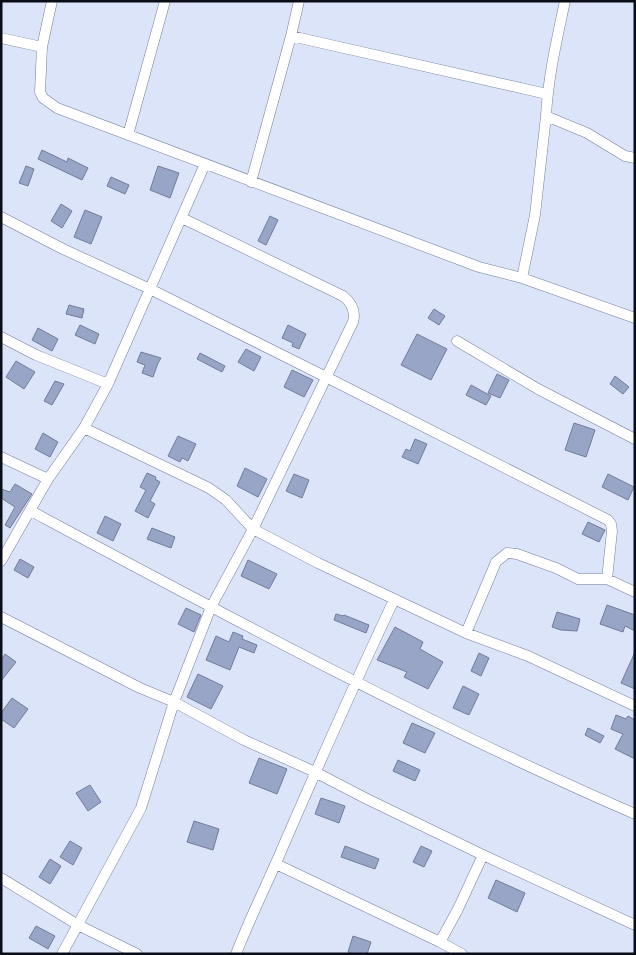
<svg xmlns="http://www.w3.org/2000/svg" width="636" height="955" font-family="'Source Sans 3',sans-serif">
<style>
.building{fill:#99a5c6;stroke:#717c9b}
.lines{fill:none;stroke-linecap:round;stroke-linejoin:round}
.minor-casing{stroke:#727e9d;stroke-width:11}
.minor{stroke:#fff;stroke-width:10}
</style>
<rect width="100%" height="100%" fill="#dce4f9"/>
<path class="building" d="M42,150L67,162L68,158L88,168L82,180L38,159Z
M26,166L34,169L28,186L19,183Z
M158,166L179,173L170,198L150,190Z
M111,177L129,185L125,194L107,186Z
M61,204L72,211L62,228L51,221Z
M85,210L102,217L91,244L74,237Z
M270,216L278,220L266,245L258,241Z
M69,305L84,309L82,318L66,314Z
M434,309L445,316L439,325L428,318Z
M80,325L99,334L95,344L75,335Z
M288,325L306,334L299,349L292,346L293,343L282,338Z
M38,328L58,339L52,351L32,340Z
M417,334L447,349L431,380L401,365Z
M246,349L261,357L254,371L238,362Z
M141,352L161,358L158,363L153,377L142,373L145,365L137,362Z
M200,353L225,366L222,372L197,359Z
M16,361L35,372L24,389L6,377Z
M292,370L313,380L304,397L284,387Z
M497,374L509,380L500,398L488,393Z
M615,376L629,387L623,394L610,384Z
M55,381L64,384L52,405L44,401Z
M471,385L491,396L486,405L466,395Z
M574,423L595,430L586,457L565,450Z
M43,433L58,442L50,457L35,449Z
M178,436L196,444L188,461L182,458L180,462L168,456Z
M415,439L427,444L418,464L402,457L406,449L410,451Z
M245,468L267,479L258,497L237,486Z
M147,473L156,477L155,479L160,482L150,501L155,504L148,518L135,511L146,490L140,487Z
M294,474L309,480L302,498L286,491Z
M608,474L634,487L628,500L602,487Z
M15,484L32,494L10,528L5,525L15,507L1,498V489L10,492Z
M105,516L121,524L113,541L97,533Z
M588,522L605,530L599,542L582,534Z
M152,528L175,537L171,548L147,539Z
M20,559L34,567L28,578L14,570Z
M248,560L277,574L269,589L241,576Z
M607,605L635,615V631L625,626L623,632L600,624Z
M186,608L201,615L194,632L178,624Z
M557,612L580,619L577,631L561,630L552,627Z
M336,614L343,616L344,615L369,625L366,633L334,620Z
M395,627L423,642L420,649L443,662L428,689L404,677L407,672L377,660Z
M233,632L243,636L242,639L257,645L254,653L239,647L230,670L206,660L216,636L229,642Z
M635,652V689L621,683Z
M479,653L489,658L481,676L471,671Z
M5,654L16,662L1,681V660Z
M198,674L223,686L211,709L187,697Z
M463,686L479,694L469,715L453,708Z
M12,698L28,709L14,728L1,719V713Z
M616,715L626,719L628,716L635,720V759L615,749L623,734L611,729Z
M412,723L435,733L425,753L403,743Z
M588,728L604,736L600,743L585,735Z
M259,758L287,769L277,794L249,783Z
M398,760L420,770L415,781L393,771Z
M90,785L101,802L88,811L76,793Z
M321,798L345,806L339,823L315,814Z
M194,821L219,829L213,850L187,842Z
M70,841L82,848L73,865L60,857Z
M345,846L379,859L375,869L341,857Z
M421,846L432,851L424,867L413,862Z
M50,859L61,866L50,884L39,877Z
M496,880L525,893L517,912L488,898Z
M36,926L55,936L48,949L29,938Z
M353,936L371,942L367,954H353L348,952Z"/>
<g class="lines">
<g class="minor-casing">
<path id="minor" d="M52,1L42,47L40,92L43,98L57,108L479,267L522,278L635,318
M565,1C557,39 548,77 546,116L587,133L625,156L635,158
M291,36L547,94
M1,38L42,47
M128,135L165,1
M251,182L291,36L299,1
M1,217L63,249L150,289L326,377L608,520L611,524L612,531L607,579
M522,278L535,215L546,116
M1,337L36,355L108,384
M457,341L538,389L635,439
M84,428L209,488L226,500L253,529L318,563L466,633L528,656L635,706
M1,457L48,479
M31,511C229,617 428,724 635,814
M1,561L48,479L84,428L108,384L205,164
M1,617L140,688L174,702L244,740L315,772L367,799L483,855L635,925
M466,633L496,562L507,553L517,554L556,568L578,579H607L635,592
M276,864L440,942
M1,878L78,925L137,954
M62,954L141,808L174,702L211,607L253,529L353,322C356,311 352,303 343,296L182,218
M236,954C250,918 267,884 282,849C318,766 355,682 394,600
M462,954L440,942L458,909L483,855"/>
</g>
<use href="#minor" class="minor"/>
</g>
<rect width="636" height="955" fill="none" stroke="#090d18" stroke-width="5"/>
</svg>
